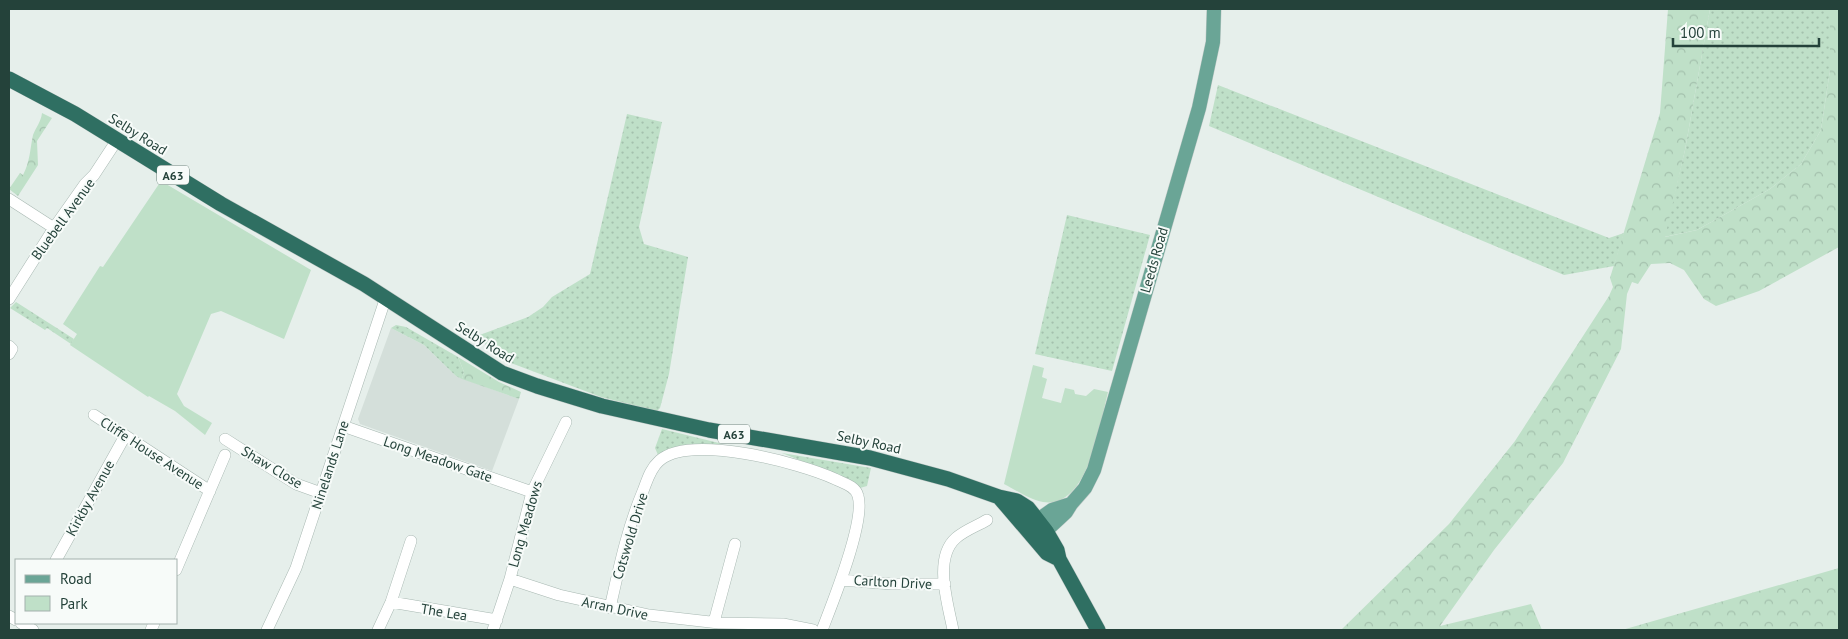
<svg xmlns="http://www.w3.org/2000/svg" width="1848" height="639" font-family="'PT Sans',sans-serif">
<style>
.built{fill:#d4dfda}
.grass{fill:url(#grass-dots)}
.forest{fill:url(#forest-crowns)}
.green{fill:#bfe0c8}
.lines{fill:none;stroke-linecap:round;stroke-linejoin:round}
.minor-casing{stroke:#a8b8b2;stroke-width:12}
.major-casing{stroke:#c2cac8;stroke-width:15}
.highway-casing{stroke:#c2cac8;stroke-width:16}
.minor{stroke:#fff;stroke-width:11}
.major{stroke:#6aa596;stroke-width:14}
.highway{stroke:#2f6f62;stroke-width:15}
.labels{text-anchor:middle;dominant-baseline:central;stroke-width:4;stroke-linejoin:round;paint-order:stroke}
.shield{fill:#f7fbf9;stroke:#637a73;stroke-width:1}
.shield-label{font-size:12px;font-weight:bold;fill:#24423a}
.street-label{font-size:14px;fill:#24423a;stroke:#f7fbf9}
</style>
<defs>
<pattern id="grass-dots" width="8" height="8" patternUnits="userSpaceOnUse" patternTransform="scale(1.25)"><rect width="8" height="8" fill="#bfe0c8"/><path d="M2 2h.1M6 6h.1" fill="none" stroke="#a4c1ad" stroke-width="1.8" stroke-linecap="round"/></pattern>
<pattern id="forest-crowns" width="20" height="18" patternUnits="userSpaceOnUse" patternTransform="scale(1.25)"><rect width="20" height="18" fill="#bfe0c8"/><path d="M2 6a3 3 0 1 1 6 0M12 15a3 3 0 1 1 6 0" fill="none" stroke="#a4c1ad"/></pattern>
</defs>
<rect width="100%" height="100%" fill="#e6efeb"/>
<path class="built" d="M391,328L424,345L456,376L519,399L492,471L360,424L358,419Z"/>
<path class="grass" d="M1710,9H1830V70L1821,130L1801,164L1770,189L1697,230L1664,237L1685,150Z
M1218,85L1609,238L1624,233L1614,266L1564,275L1209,126Z
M627,114L662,122L639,227L644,244L688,257L669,374L660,408L657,411L601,397L511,363L494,353L477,336L528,317L543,307L552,297L590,274Z
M1067,215L1150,235L1112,371L1035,354Z
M16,302L74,339L71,344L47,328L45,330L10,308Z
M396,325L406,327L458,357L464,372L462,379L456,376L424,345L391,328Z
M662,429L723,444C701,445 679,445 658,455L655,448Z
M782,453L871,468L867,486L860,488L809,464Z"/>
<path class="forest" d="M1668,9H1710L1685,150L1665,237L1697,230L1770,189L1801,164L1821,130L1830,70V9H1839V247L1759,291L1716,306L1704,299L1684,270L1670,263L1651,264L1638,284L1632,282L1627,294L1621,349L1563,463L1494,550L1440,626L1531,604L1542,630H1341L1449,524L1515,441L1609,296L1613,287L1610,278L1660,113Z
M42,113L52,118L37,141L38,165L18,196L9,189L20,173L23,175C30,162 30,149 33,135C36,127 41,122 42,113Z
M458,357L499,382L521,392L519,399L462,379L464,372Z
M1839,568V630H1622Z"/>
<path class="green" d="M161,181L311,270L284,339L221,311L211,314L177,394L184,406L212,423L205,435L175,411L149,396L148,397L70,345L77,334L63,324L100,266L103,267Z
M1033,365L1044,368L1042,377L1047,379L1042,398L1061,403L1065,388L1074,390L1075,394L1086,396L1094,389L1108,392C1100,423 1089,509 1043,502C1030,500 1016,490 1004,484Z"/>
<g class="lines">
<g class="minor-casing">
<path id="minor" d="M9,199L54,228
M9,299L54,228L85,184L94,175L117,140
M9,346L12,349L9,354
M94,415L210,491
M343,426L532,492
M225,439L296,484L321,493
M56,560L125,436
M176,570L225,455
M510,579L559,595L649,615L719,623L783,624L813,630
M841,580L892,584H945
M391,602L497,620
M610,608C619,568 627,529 643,491C647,481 650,469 659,461C689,433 800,463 835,479C843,483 856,486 858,496C866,521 832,604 822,630
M9,616L16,620
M714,622L735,544
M21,623L33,630
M151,630L154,623
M267,630L296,568L386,297
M378,630L391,602L411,541
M493,630L510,579L532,492L566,422
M953,630C948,604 933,558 956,538C965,530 977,526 987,520"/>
</g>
<g class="major-casing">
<path id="major" d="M1028,527L1052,510L1071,504
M1038,538L1066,512L1071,504L1085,488L1094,470L1199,108L1213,42L1214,9"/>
</g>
<g class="highway-casing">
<path id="highway" d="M9,79L75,114L221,204L364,284L502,373L537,386L602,406L709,430L870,458L948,479L999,497L1017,501L1028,508L1046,531L1057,550L1059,559L1098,630
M999,497L1047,553L1059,559"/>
</g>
<use href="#minor" class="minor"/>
<use href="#major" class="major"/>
<use href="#highway" class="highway"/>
</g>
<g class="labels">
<g class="shield">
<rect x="157" y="165.5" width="32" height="19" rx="4"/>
<rect x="718" y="424.5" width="32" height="19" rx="4"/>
</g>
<g class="shield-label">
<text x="173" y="175">A63</text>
<text x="734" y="434">A63</text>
</g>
<g class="street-label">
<text transform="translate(138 134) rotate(32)">Selby Road</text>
<text transform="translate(63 219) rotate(-54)">Bluebell Avenue</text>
<text transform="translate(1154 260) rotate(-74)">Leeds Road</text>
<text transform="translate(485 342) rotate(32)">Selby Road</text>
<text transform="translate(869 442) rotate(12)">Selby Road</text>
<text transform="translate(152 453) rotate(33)">Cliffe House Avenue</text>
<text transform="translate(438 459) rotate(19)">Long Meadow Gate</text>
<text transform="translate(330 465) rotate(-72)">Ninelands Lane</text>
<text transform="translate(272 467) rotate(31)">Shaw Close</text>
<text transform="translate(90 498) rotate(-61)">Kirkby Avenue</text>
<text transform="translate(525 524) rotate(-74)">Long Meadows</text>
<text transform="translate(630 536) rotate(-73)">Cotswold Drive</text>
<text transform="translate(893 582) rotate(3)">Carlton Drive</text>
<text transform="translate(615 608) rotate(12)">Arran Drive</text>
<text transform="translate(444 612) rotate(9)">The Lea</text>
</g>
</g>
<rect width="1848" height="639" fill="none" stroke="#24423a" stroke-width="20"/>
<rect x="15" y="559" width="162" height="65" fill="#f7fbf9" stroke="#a3b1ad"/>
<rect x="25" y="575" width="25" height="8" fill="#6aa596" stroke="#a3b1ad"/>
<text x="60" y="584" font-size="15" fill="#24423a">Road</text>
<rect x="25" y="596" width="25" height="15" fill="#bfe0c8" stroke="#a3b1ad"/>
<text x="60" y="609" font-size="15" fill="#24423a">Park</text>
<path d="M1673 38v8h146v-8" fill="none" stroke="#24423a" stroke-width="2.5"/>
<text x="1680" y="38" font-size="15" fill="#24423a" stroke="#f7fbf9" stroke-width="4" paint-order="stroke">100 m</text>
</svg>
